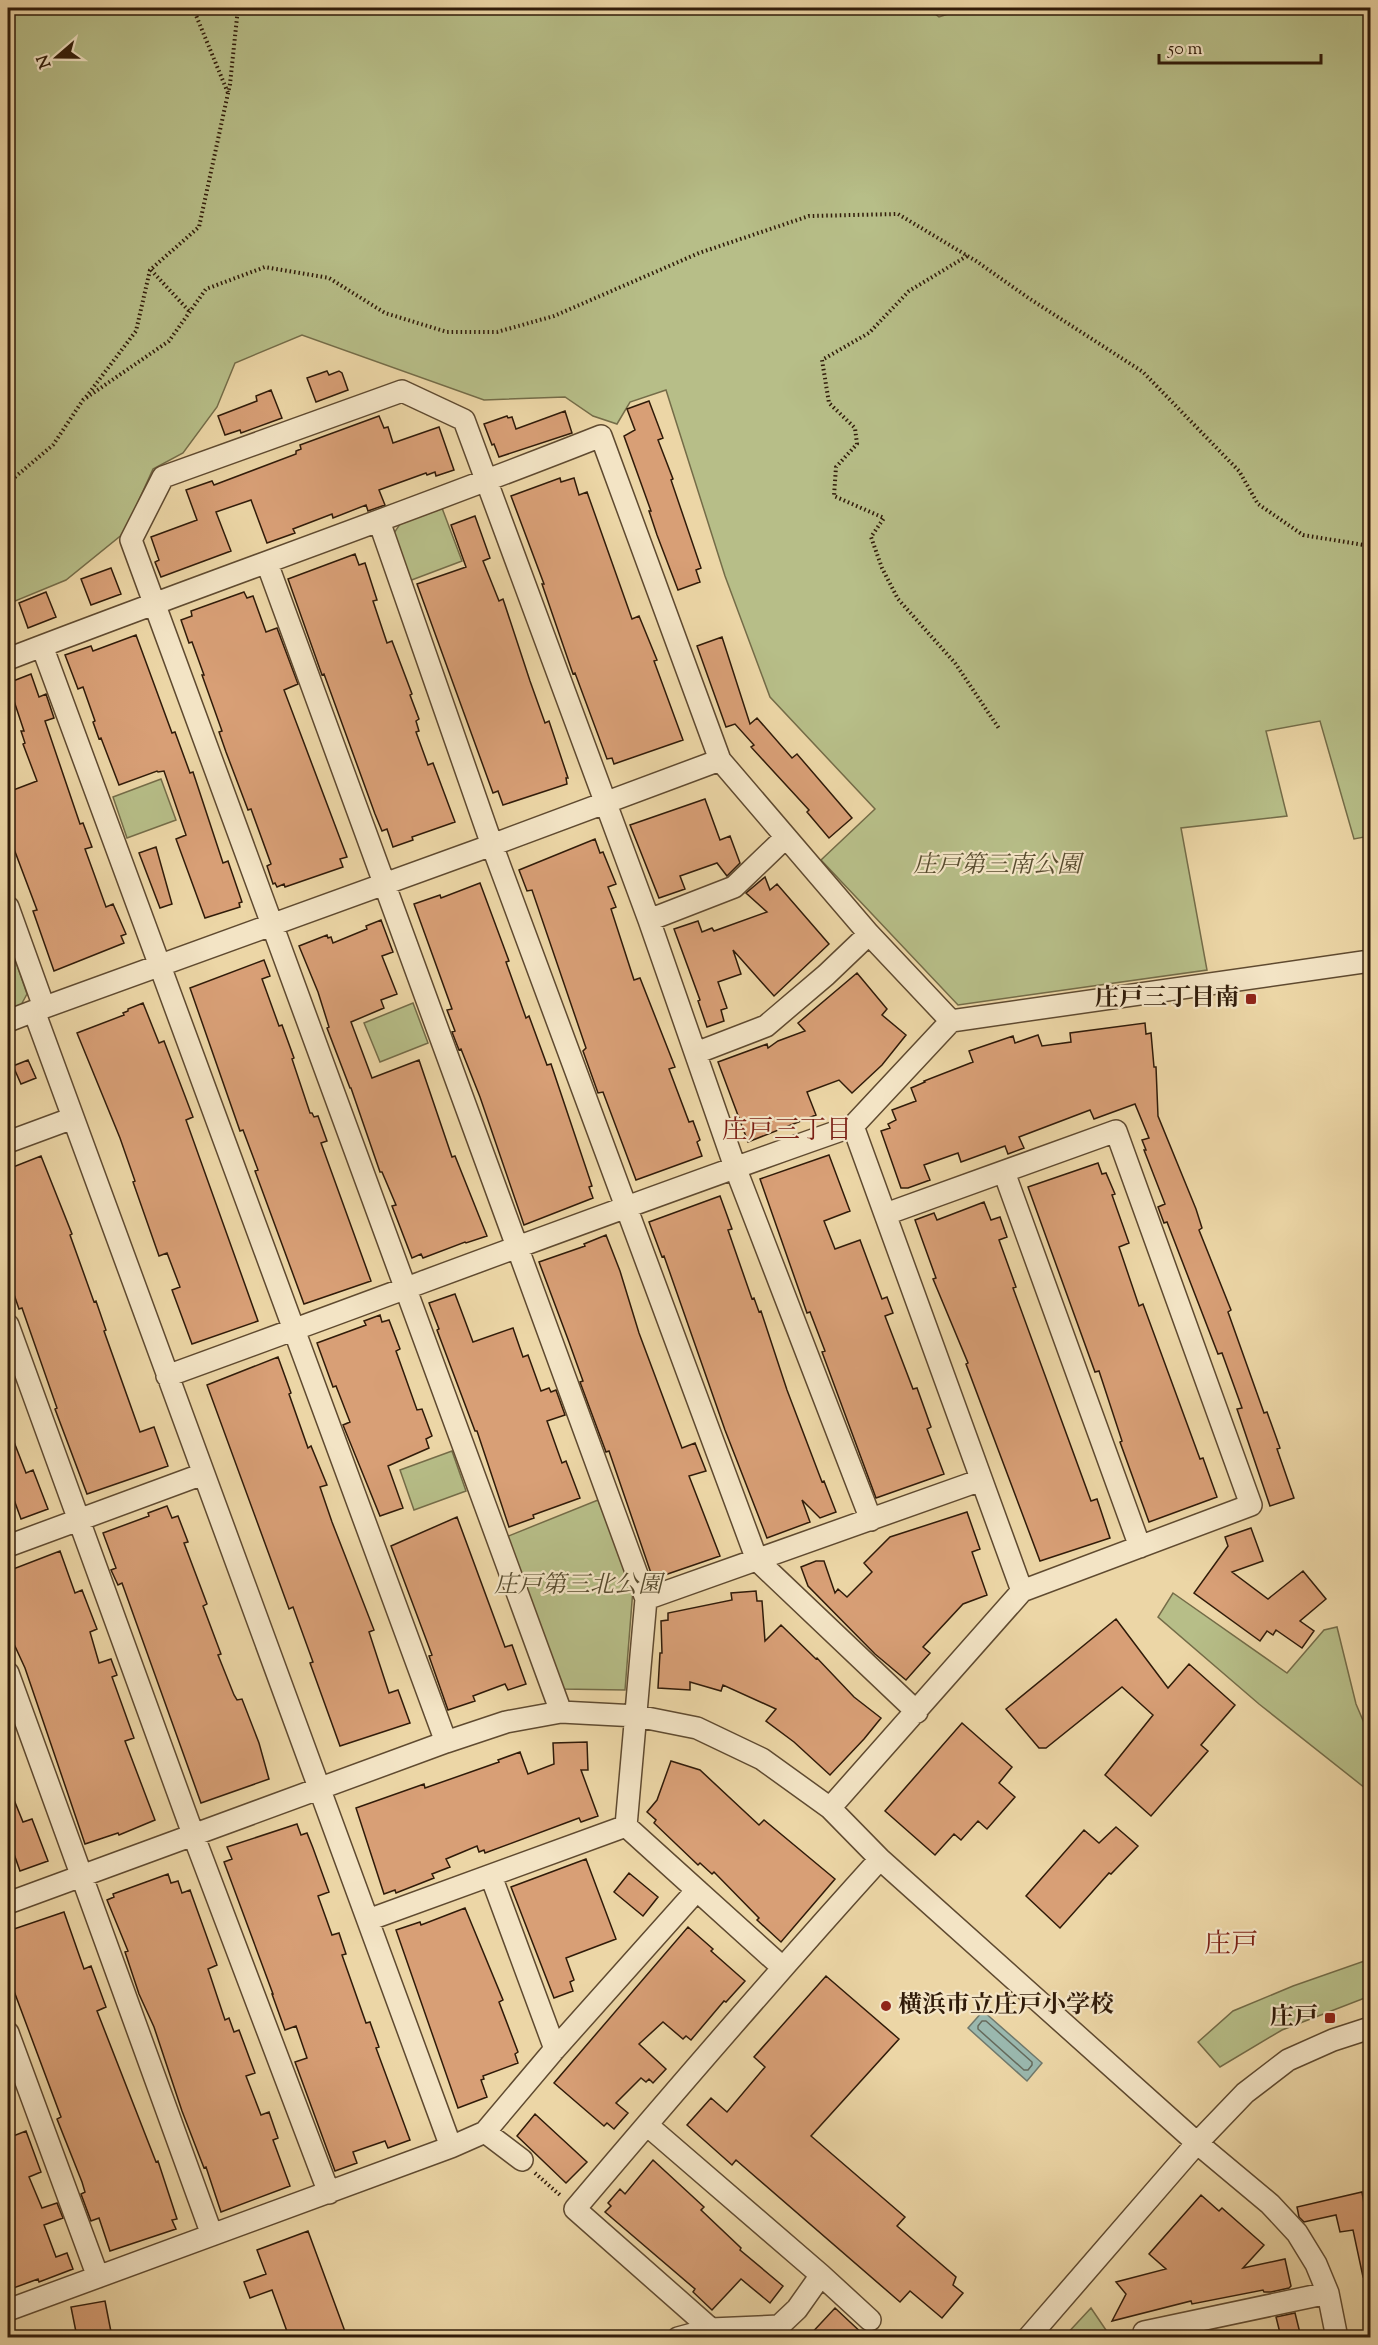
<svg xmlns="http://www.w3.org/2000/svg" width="1378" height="2345" font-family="'Sorts Mill Goudy','Noto Serif JP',serif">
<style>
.green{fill:#b7be88;stroke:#746c48;stroke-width:1.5}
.water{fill:#9ab8ae;stroke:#70796c;stroke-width:1.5}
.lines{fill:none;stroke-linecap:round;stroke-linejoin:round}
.shore{stroke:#656a5c;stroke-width:1.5}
.building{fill:#d89f76;stroke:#301b09;stroke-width:1.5}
.minor-casing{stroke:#5f4a30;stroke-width:24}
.path{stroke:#301b09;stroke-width:4;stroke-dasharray:1.5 3;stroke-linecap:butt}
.minor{stroke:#f3e4c5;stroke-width:21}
.poi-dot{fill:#8f2418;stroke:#f3e4c5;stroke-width:2}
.labels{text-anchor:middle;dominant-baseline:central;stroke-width:4.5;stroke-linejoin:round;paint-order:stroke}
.park-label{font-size:24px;font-style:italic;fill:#584c2f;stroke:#f3e4c5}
.poi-label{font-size:24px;font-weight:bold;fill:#301b09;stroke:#f3e4c5;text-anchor:end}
.neighbourhood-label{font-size:26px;fill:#7a1f14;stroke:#f3e4c5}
.quarter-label{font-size:27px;fill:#7a1f14;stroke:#f3e4c5}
</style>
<rect width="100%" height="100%" fill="#ecd6a6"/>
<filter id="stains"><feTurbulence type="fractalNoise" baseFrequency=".00333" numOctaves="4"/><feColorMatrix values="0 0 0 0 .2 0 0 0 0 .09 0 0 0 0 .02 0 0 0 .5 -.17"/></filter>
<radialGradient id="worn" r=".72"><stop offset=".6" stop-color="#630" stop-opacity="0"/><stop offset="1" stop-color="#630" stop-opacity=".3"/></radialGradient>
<path class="green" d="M8,8H927L939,17L967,8H1370V836L1354,839L1320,721L1266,731L1287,816L1181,828L1207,970L958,1005L821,860L875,809L770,697L725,576L666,390L630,402L617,424L593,416L565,397L484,400L302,335L235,363L217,407L183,453L153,469L124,533L66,580L8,604Z
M442,508L462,561L409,581L392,536L400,524Z
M161,779L176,820L127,838L113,797Z
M8,939L27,994L21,1005L8,1010Z
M413,1003L428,1043L380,1062L364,1023Z
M452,1451L466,1491L414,1510L400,1470Z
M598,1500L633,1589L625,1690L561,1689L506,1537Z
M1173,1593L1287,1673L1324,1630L1337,1627L1356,1704L1370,1737V1792L1259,1704L1158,1617Z
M1370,1959V1996L1282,2030L1220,2067L1198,2042L1233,2011L1293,1986Z
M1091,2308L1108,2333L1105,2337H1064Z"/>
<path class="water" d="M983,2011L1042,2063L1027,2081L968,2028Z"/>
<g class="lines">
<path class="shore" d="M982,2021H986L1032,2062V2065L1028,2070H1024L978,2029V2026Z"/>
</g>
<path class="building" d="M327,371L329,375L339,371L342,373L348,390L316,402L307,378Z
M271,390L282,418L241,433L240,430L225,435L218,416L257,401L256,396Z
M649,401L663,438L658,440L673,479L671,480L701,568L696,570L700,582L678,590L657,535L649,511H651L624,436L635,430L627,409Z
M565,411L572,433L499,457L494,444L492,445L484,424L507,416L508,418L512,417L516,429Z
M379,416L384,428L388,427L393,443L439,427L454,470L436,476L435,472L427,475L426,473L379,490L385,505L368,511L366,505L333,518L332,514L293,529L295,533L267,543L251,500L216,512L231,551L161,577L155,562L159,560L151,537L197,520L186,490L212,481L214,485L296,454V451L301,449L300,445Z
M560,478L561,482L574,478L579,495L587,492L632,619L639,616L657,660L654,661L683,740L614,764L612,758L607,759L575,673L573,674L542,584H544L511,496Z
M475,516L490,558L483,561L499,601L503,599L530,681L545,723L549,721L568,778H566L567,784L503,805L498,791L493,793L417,584L466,567L451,525Z
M355,554L359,565L365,563L377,600L373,601L387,643L392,641L412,694L410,695L419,719L416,721L419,731L416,732L428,765L433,763L455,822L412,837L413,840L393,847L387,829L382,831L375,814L324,674L322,675L288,579Z
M111,568L121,594L91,605L81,579Z
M46,592L56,617L28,628L19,603Z
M244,592L247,598L253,596L266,632L277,628L298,684L284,690L347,857L340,859L343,867L285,887L284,884L277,887L275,883L273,884L267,866L271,864L251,809L248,810L226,752L219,732L222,731L202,675H204L192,642L189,643L181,620L192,616L191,611Z
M136,635L172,733L175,732L190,773L193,772L223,863L228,861L242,902L239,903L240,907L205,918L176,839L186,835L164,771L158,772L157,771L119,785L101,738L99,739L93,722L95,721L83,687L78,689L65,655L91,646L93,651Z
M722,637L750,724L757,718L792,758L797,754L852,818L829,838L807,812L809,810L751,747L754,745L735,724L726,727L697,646Z
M31,674L39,697L46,694L54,718L45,721L80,824L83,823L92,847L85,849L93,871L106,907L113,904L126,934L121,936L124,943L54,971L33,911L37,910L8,833V792L37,781L23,744L25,743L21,731H24L8,683Z
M705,799L720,840L730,836L740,863L727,876L717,863L680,876L685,889L659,898L630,825Z
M595,839L600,853L603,852L616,884L608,887L616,907L611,909L634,980L640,978L675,1067L669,1069L689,1122L693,1121L700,1140L697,1142L702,1156L636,1180L603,1092L598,1093L583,1051L586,1048L532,890L527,891L519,870Z
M156,847L172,904L160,908L139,853Z
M765,877L770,890L777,884L829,944L774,996L733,950L741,974L718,982L727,1008L721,1010L724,1021L707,1027L698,1001L700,1000L674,929L698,921L702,932L712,928L714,931L767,912L746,893Z
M480,883L509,961L506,962L526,1018L529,1016L547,1065L551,1064L592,1186L589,1187L593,1198L524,1225L480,1097L461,1049L459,1050L452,1032L455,1031L447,1010L452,1009L414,904L440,895L441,898Z
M381,920L393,952L382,956L397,994L381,1000L384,1008L351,1022L372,1078L419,1060L452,1157L455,1156L487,1236L466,1243L465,1242L423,1258L421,1254L412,1258L392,1206L396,1205L382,1172H380L351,1088H350L327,1028L329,1027L318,992L299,946L327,935L328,938L331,937L333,943L367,929L366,926Z
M264,960L270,976L262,979L279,1026L282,1025L294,1058L292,1059L310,1113H312L314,1117L318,1116L327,1141L321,1143L371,1281L304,1304L255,1171L258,1170L243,1130L240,1131L190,988Z
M857,973L887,1009L882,1015L906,1035L882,1065L852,1093L839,1080L807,1092L816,1115L748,1142L718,1062L767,1044L768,1048L778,1041L805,1031L798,1023Z
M143,1003L159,1043L164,1041L193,1117L186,1120L258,1321L192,1344L172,1290L180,1287L167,1253L159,1256L133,1182L135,1181L120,1138L77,1033L124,1015L123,1013L128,1011V1009Z
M1145,1023L1146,1034L1151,1033L1154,1067H1156L1158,1116L1196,1209L1202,1228L1199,1230L1231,1310L1228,1312L1264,1413L1267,1412L1280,1448L1277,1449L1294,1498L1270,1506L1237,1409L1242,1408L1222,1353L1218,1354L1167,1222L1164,1223L1158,1207L1165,1204L1144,1150H1146L1142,1140L1149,1138L1135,1104L1094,1119L1090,1110L1019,1137L1024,1148L1008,1154L1005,1146L961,1162L958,1153L924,1165L930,1180L908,1188H901L881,1131L890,1128L888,1124L896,1120L892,1110L916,1101L911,1088L925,1082L924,1081L973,1062L969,1051L1013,1036L1015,1043L1038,1035L1042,1046L1071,1042L1070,1033Z
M28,1060L36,1078L21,1084L13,1066Z
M829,1155L850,1211L824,1221L835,1249L860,1240L882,1299L887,1297L893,1313L885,1316L913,1389L917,1388L931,1427L927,1429L944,1474L876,1498L822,1352L825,1351L810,1312L807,1313L760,1179Z
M41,1156L72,1234L70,1235L94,1302L96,1301L106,1330L104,1331L140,1432L154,1427L168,1466L87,1494L55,1409L57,1408L22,1308L19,1309L8,1277V1169Z
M1098,1163L1102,1174L1106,1173L1115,1194L1112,1195L1129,1243L1119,1247L1139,1306L1143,1304L1200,1459L1203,1458L1217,1497L1149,1522L1120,1442L1122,1441L1099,1371L1095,1372L1028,1187Z
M720,1196L732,1229L728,1230L752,1299L754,1298L759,1312L761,1311L787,1390L822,1482L824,1481L836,1512L820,1518L802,1500L810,1522L767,1538L725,1430L664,1256L662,1257L649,1222Z
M984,1202L991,1220L1000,1217L1007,1237L999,1240L1016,1287L1013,1288L1091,1501L1097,1499L1110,1538L1040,1561L966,1364L968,1363L933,1279L936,1278L915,1220L934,1213L937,1220Z
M606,1235L620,1271L639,1333L682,1448L695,1443L706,1471L689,1476L720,1556L653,1579L609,1451L606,1452L580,1382L583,1381L569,1342L539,1262L585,1246L584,1244Z
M455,1294L473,1342L513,1328L523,1357L528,1355L541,1391L549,1388L551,1392L556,1390L565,1415L547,1421L562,1463L566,1461L580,1498L533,1515L534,1518L509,1527L477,1431H475L437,1330L439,1329L429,1303Z
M380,1315L382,1322L389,1320L400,1349L396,1351L417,1410L422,1409L432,1436L426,1439L429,1448L388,1466L403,1508L380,1516L343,1425L350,1422L336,1386L333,1387L317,1343L366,1325L364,1321Z
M278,1357L291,1393L289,1394L308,1448L311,1446L327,1485L320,1487L332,1522L374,1630L369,1632L389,1693L398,1690L410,1723L340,1746L310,1663L313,1662L293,1607L289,1609L207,1385Z
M8,1429H9L26,1473L33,1470L48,1509L21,1519L8,1483Z
M167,1506L172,1518L178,1516L188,1542L184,1543L207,1604L203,1606L221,1654L218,1655L234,1695L237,1700L242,1699L259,1743L269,1779L201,1803L122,1583L118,1585L111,1570L116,1568L103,1533L149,1516L148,1513Z
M967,1512L980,1549L972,1552L987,1595L963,1604L923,1647L930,1653L906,1680L875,1654L808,1586L801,1567L816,1561H824L835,1593L838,1589L847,1597L872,1572L864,1563L890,1537Z
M457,1517L505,1647L512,1645L526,1684L508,1690L505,1684L473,1696L475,1701L448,1710L429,1656L432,1655L391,1546Z
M1251,1528L1263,1561L1232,1572L1268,1599L1303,1571L1326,1599L1300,1621L1314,1631L1302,1648L1276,1630L1273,1635L1267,1631L1260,1641L1194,1593L1228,1546L1225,1537Z
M60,1551L75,1593L82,1590L97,1629L90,1632L99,1663L111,1659L117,1675L112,1677L134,1738L125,1741L155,1820L119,1835L118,1833L85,1844L25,1668L8,1631V1571Z
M756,1591L757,1601H762L765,1641L781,1625L816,1659L817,1658L854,1697L881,1718L864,1739L830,1775L794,1742L766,1721L776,1709L723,1685L721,1691L690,1682V1690L658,1688L660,1653H662L661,1621L668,1620V1613L732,1600L731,1593Z
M1116,1619L1168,1688L1189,1664L1235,1705L1201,1745L1208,1751L1151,1816L1105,1775L1153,1715L1122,1687L1046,1748H1039L1006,1709Z
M962,1723L1012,1767L999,1783L1015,1797L987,1829L978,1821L961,1840L954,1834L935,1855L885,1811Z
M587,1742L588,1770H581L598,1816L581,1822L579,1818L485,1853L484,1850L479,1852L477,1846L446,1859L450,1867L432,1874L434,1878L396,1893L395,1890L384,1894L356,1808L424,1784L425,1788L499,1762L498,1760L520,1752L528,1774L554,1764L553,1743Z
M671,1761L700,1770L759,1825L764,1820L835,1879L781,1942L757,1920L759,1918L714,1872L712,1874L700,1863L698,1865L654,1823L656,1820L647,1812L657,1800Z
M8,1785L23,1822L32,1819L48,1861L20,1871L8,1837Z
M297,1824L301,1835L307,1833L313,1848L329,1892L318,1896L332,1935L339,1933L346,1954L342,1955L366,2023L370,2022L379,2047L376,2048L410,2140L388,2148L385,2141L353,2152L357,2163L335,2171L295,2062L307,2058L296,2026L285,2030L272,1994H273L224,1862L232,1859L227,1847Z
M1116,1827L1138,1846L1111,1874L1109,1873L1060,1928L1026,1896L1084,1830L1099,1843Z
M586,1859L616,1939L566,1958L574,1980L570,1982L573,1991L554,1998L511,1887Z
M629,1873L658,1897L643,1916L614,1892Z
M168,1874L171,1883L178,1881L182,1893L190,1890L217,1965L208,1969L225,2020L229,2018L234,2032L239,2030L255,2073L246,2076L261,2115L269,2112L278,2138L273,2140L290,2186L221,2212L206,2167L204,2168L182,2111L154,2027L139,1994L125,1952L128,1951L107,1900L114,1897L113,1894Z
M465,1908L503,2000L499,2002L518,2052L515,2054L518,2063L483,2076L484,2079L481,2080L487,2097L458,2108L396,1930L420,1922L421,1925Z
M64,1912L84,1969L91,1966L106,2007L97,2011L156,2162L158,2161L177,2219L172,2220L176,2229L110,2251L99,2218L91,2221L81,2194L85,2192L82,2182L57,2119L61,2117L8,1975V1931Z
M688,1927L713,1949L711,1951L745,1981L726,2002L724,2001L691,2040L686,2036L683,2039L663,2022L639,2044L666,2069L653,2083L649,2079L646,2082L641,2078L616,2103L628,2113L614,2129L607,2123L604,2126L554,2083Z
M826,1976L899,2039L811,2136L905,2217L897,2226L956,2277L953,2285L963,2293L942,2318L910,2291L900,2302L736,2160L732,2165L687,2125L711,2098L727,2112L765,2067L754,2057Z
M535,2114L587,2162L566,2183L517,2136Z
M26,2131L41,2172L29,2177L42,2208L57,2203L63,2218L44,2225L56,2257L67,2253L73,2269L39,2282L38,2279L8,2290V2138Z
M653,2160L704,2207L701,2210L741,2248L740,2250L783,2286L770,2303L741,2279L712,2310L693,2292L695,2289L605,2212L611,2206L608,2203L620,2189L625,2194Z
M1362,2192L1365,2209L1371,2208V2276L1363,2277L1353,2230L1340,2232L1336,2215L1304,2222L1299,2217L1297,2207Z
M1201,2195L1219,2211L1222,2208L1264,2245L1243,2268L1285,2259L1291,2286L1289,2288L1271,2292H1264L1263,2290L1192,2304L1191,2301L1112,2321L1126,2294L1116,2282L1166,2269L1149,2254Z
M308,2231L347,2337H289L272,2290L250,2298L244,2282L266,2274L257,2250Z
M105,2301L112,2337H77L71,2307Z
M835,2308L866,2337H808Z
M1295,2313L1301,2337H1281L1276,2317Z"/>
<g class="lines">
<g class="minor-casing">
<path id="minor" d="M379,521L492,845L757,1560L917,1712
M267,563L646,1599L626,1826L782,1967
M42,646L446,1742
M8,659C205,583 404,514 601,436L720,760
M8,907L44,1007
M649,920L734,887L785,838
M8,1021L34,1011
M696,1053L766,1026L826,975L869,934
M8,1142L73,1118
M1004,1172L1140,1547
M886,1214L1116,1131L1251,1505L1022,1591
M8,1325L193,1834L329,2193
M167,1376C396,1293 623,1206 853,1126
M8,1546L203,1474
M646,1599L981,1480
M8,1673L212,2235
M561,1712L131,540L163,477L402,391L464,420L649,920L735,1167L871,1520
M830,1808L1022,1591L853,1126L951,1021
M491,1876L555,2049
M8,1903L446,1742L506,1722L561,1712L637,1716L697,1728L762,1759L830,1808L880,1859L1197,2143L1270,2204L1297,2233L1316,2264L1328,2293L1337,2338
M368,1920L626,1826
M8,2033L98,2277
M647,2125L821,2275L797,2309L779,2326L711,2329L575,2209C675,2091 776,1974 880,1859
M485,2132L522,2160
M451,2147L485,2132L555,2049L697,1890
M821,2275L870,2320
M8,2310L451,2147L34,1011L492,845L720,760L869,934L951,1021L1370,961
M678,2338L711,2329
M1028,2338L1197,2143L1245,2093L1288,2060L1333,2040L1370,2028
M1145,2338L1144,2332L1328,2293"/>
</g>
<path class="path" d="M193,8L228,93
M967,256L909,291L869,333L822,360L829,403L855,428L857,444L836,467L834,496L884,518L871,537L882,568L898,599L955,663L1000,730
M151,270L190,312
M86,397L136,331L150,270L199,227L230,84L238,8
M8,483L53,445L83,400L169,341L206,289L265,267L329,278L385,313L447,332H497L554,316L699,253L809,216L898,214L976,261L1030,299L1143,372L1239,471L1258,504L1303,535L1370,546
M535,2173L561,2196
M884,2332L890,2338"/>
<use href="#minor" class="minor"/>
</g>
<g class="poi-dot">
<rect x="1245" y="993" width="12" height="12" rx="3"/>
<circle cx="886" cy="2006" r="6"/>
<rect x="1324" y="2012" width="12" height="12" rx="3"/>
</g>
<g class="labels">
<g class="park-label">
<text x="997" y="866">庄戸第三南公園</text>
<text x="578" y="1586">庄戸第三北公園</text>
</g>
<g class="poi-label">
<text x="1239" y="999">庄戸三丁目南</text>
<text x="898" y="2006" text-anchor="start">横浜市立庄戸小学校</text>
<text x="1318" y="2018">庄戸</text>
</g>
<g class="neighbourhood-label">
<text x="787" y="1131">庄戸三丁目</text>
</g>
<g class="quarter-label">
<text x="1231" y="1945">庄戸</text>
</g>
</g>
<rect width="1378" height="2345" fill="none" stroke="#ecd6a6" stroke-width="30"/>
<rect x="9" y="9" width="1360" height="2327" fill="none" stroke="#301b09" stroke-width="3"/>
<rect x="15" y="15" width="1348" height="2315" fill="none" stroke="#301b09" stroke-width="1.5"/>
<g transform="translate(57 57) rotate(250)" stroke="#f3e4c5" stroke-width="4.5" paint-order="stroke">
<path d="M0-4.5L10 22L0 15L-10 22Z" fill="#301b09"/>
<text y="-9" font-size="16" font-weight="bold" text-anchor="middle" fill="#301b09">N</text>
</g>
<path d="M1159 54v9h162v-9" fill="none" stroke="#301b09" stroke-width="3"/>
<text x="1168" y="54" font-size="18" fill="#301b09" stroke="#f3e4c5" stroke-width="4.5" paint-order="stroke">50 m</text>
<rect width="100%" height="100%" filter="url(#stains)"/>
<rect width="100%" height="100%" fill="url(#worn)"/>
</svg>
